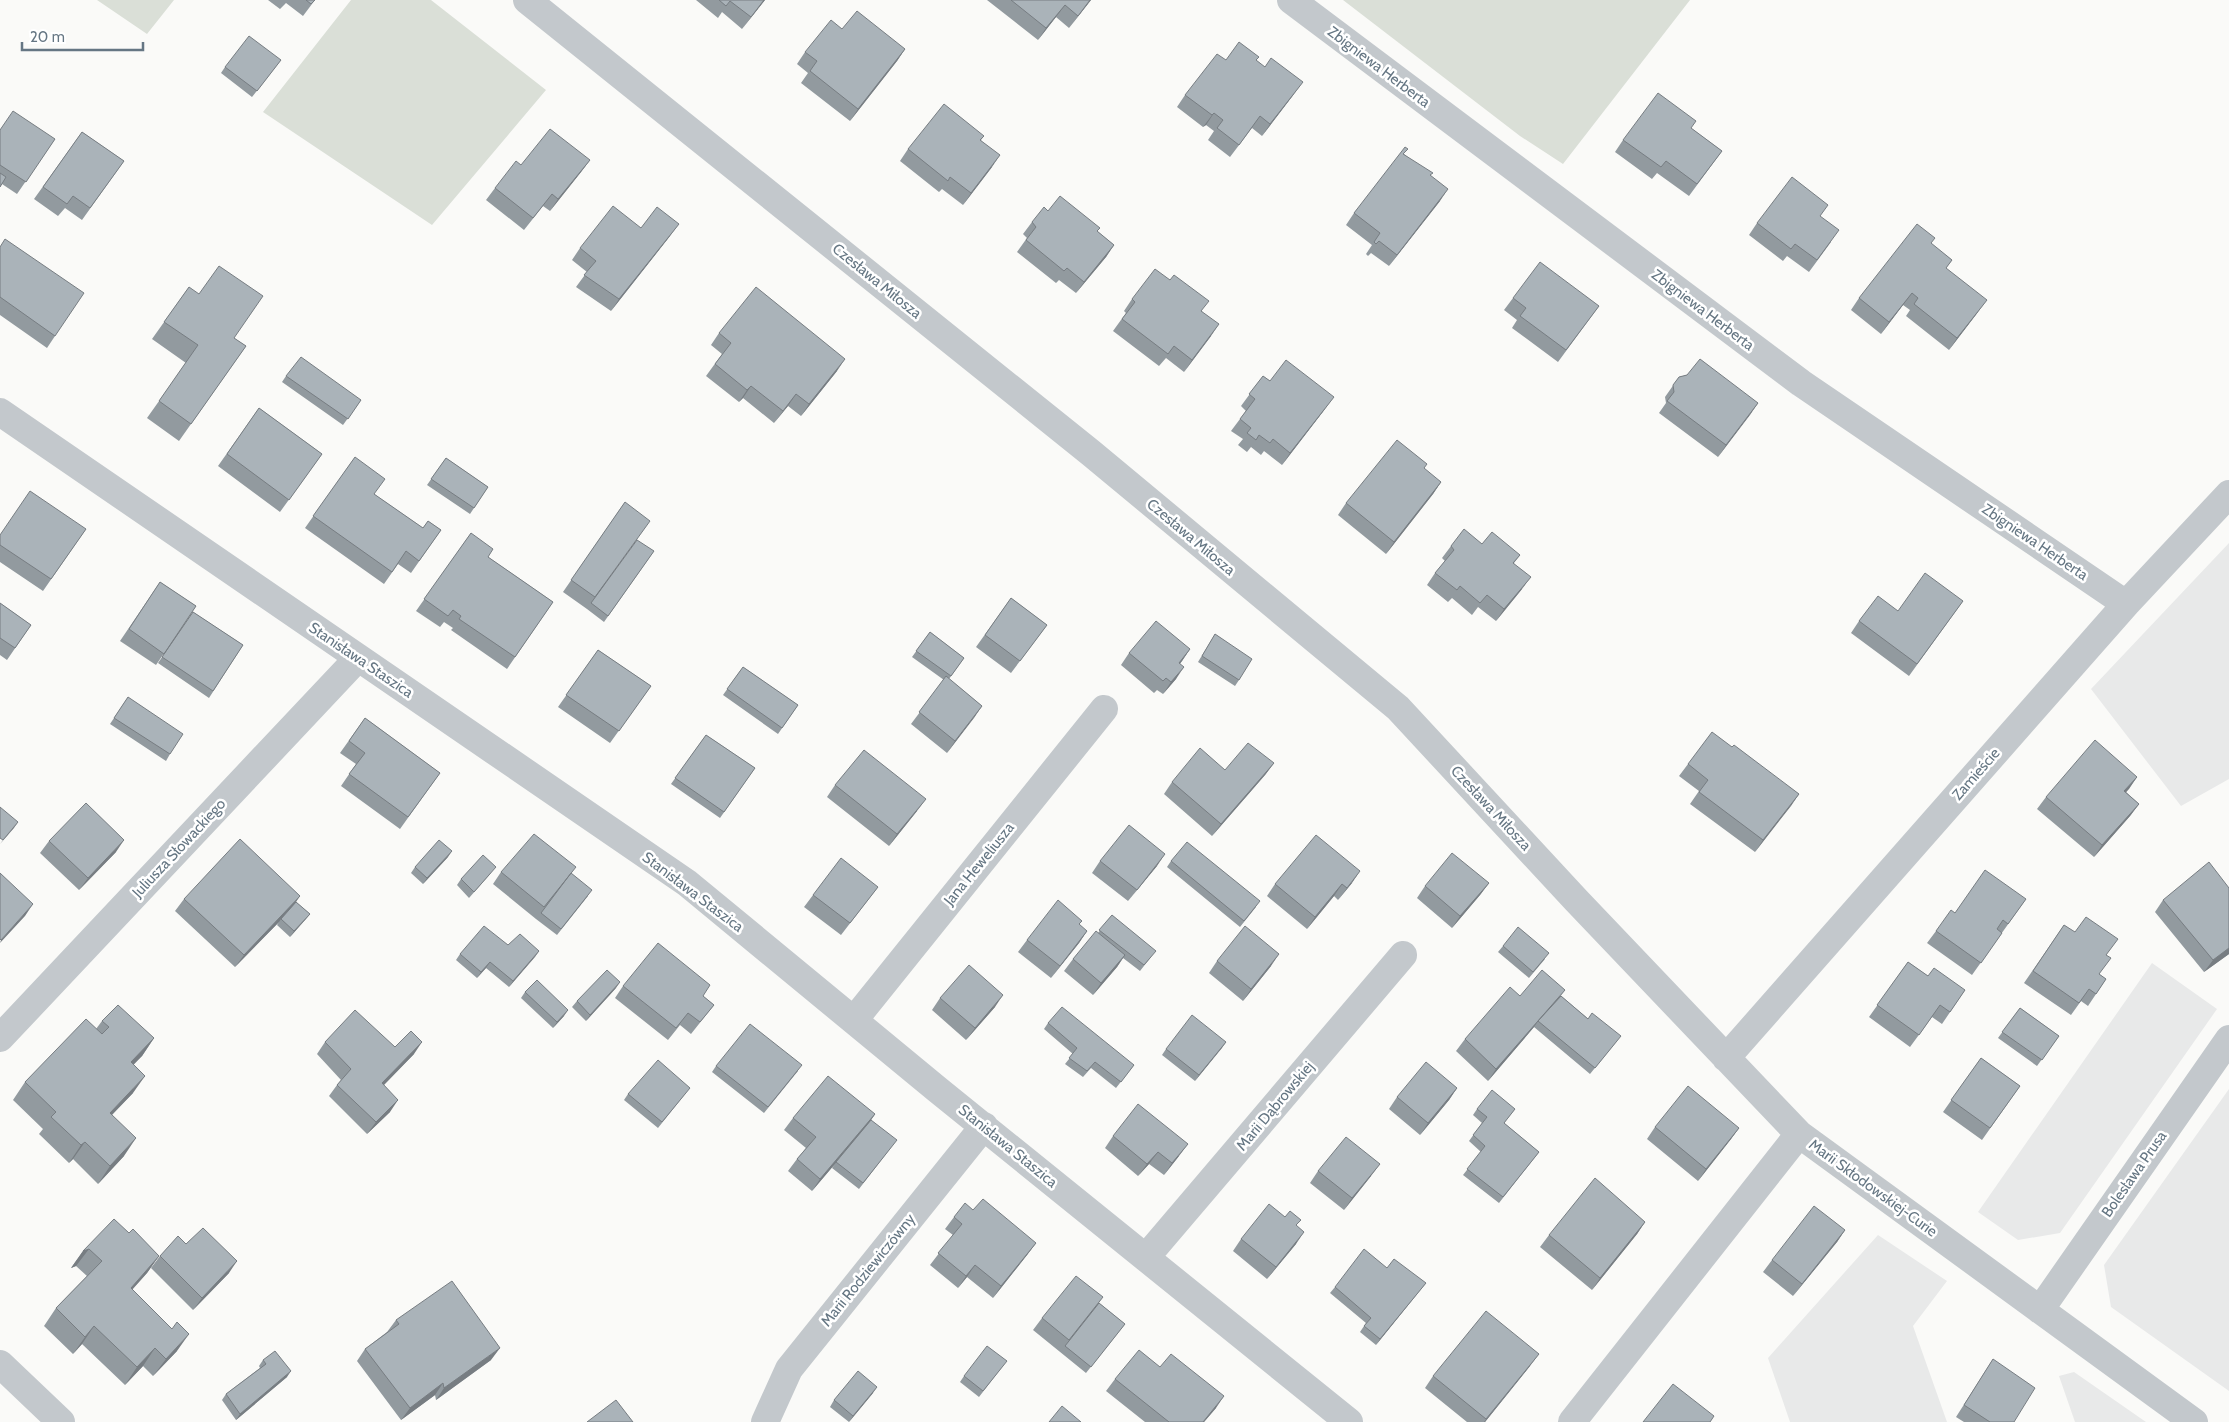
<svg xmlns="http://www.w3.org/2000/svg" width="2229" height="1422" font-family="Cabin,sans-serif">
<style>
.built{fill:#e8e9e9}
.green{fill:#dadfd7}
.lines{fill:none;stroke-linecap:round;stroke-linejoin:round}
.minor{stroke:#c3c8cc;stroke-width:28}
.wall{fill:#929a9f}
.shaded-wall{fill:#777d82}
.building{fill:#aab3b9;stroke:#777d82}
.labels{text-anchor:middle;dominant-baseline:central;stroke-width:5;stroke-linejoin:round;paint-order:stroke}
.street-label{font-size:15px;fill:#657683;stroke:#fff}
</style>
<rect width="100%" height="100%" fill="#fafaf8"/>
<path class="built" d="M2229,543V779L2181,806L2091,689Z
M2152,963L2217,1009L2060,1233L2018,1240L1978,1212Z
M2229,1089V1391L2111,1307L2104,1265Z
M1878,1235L1947,1281L1913,1326L1947,1422H1790L1768,1358Z
M2074,1372L2146,1422H2075L2059,1376Z"/>
<path class="green" d="M97,0H174L147,34Z
M351,0H431L546,90L432,225L263,112Z
M1343,0H1690L1563,164L1520,136Z"/>
<g class="lines">
<path class="minor" d="M527,0L1091,453L1398,708L1576,900L1799,1134
M1291,0L1801,383L2126,604
M0,412L687,883L938,1090L1349,1422
M854,1020L1104,709
M0,1038L358,658
M1726,1058L2126,604L2229,494
M1147,1256L1403,955
M2040,1310L2229,1039
M0,1364L61,1422
M765,1422L789,1369L984,1126
M1572,1422L1799,1134L2194,1422"/>
</g>
<path class="wall" d="M268,0H315L303,16L286,3L280,9Z
M696,0H765L742,29L722,12L718,18Z
M987,0H1091L1069,28L1056,17L1038,40Z
M842,29L905,49L897,61L850,121L801,83L808,73L797,64L805,52Z
M281,60L252,97L221,73L225,67Z
M1226,60H1256L1294,94L1262,136L1252,128L1230,157L1208,140L1214,131L1206,125L1203,127L1177,107L1185,95Z
M1691,128L1722,151L1689,196L1657,173L1652,179L1615,152L1623,140Z
M0,129L55,139L17,194L2,184L0,187Z
M82,132L124,161L82,220L65,208L58,216L34,199Z
M984,136L981,140L992,167L963,205L942,189L939,192L900,161L908,149Z
M1404,154L1431,176L1440,201L1389,266L1371,253L1368,256L1366,254L1372,245L1346,225L1354,213Z
M590,160L581,172L550,211L543,206L524,230L486,200L495,188L521,165Z
M1048,211L1097,231L1114,245L1106,257L1076,293L1059,280L1056,283L1017,252L1027,238L1023,234L1032,222Z
M1757,223L1831,242L1809,272L1787,256L1783,261L1749,235Z
M641,228L670,236L611,311L576,287L587,272L572,260L580,248Z
M1931,244L1952,260L1946,268L1978,312L1949,350L1906,316L1910,310L1903,305L1881,334L1851,310L1859,298Z
M0,246L55,336L47,348L0,315Z
M189,287L234,338L246,346L179,441L147,418L186,363L152,339Z
M1513,298L1599,306L1558,362L1512,328L1517,320L1504,310Z
M1132,299L1202,311L1211,336L1184,372L1166,358L1159,366L1113,331L1126,313L1124,311Z
M719,333L837,371L801,416L788,406L774,423L743,398L739,402L706,376L722,354L711,345Z
M1687,375L1758,403L1718,457L1659,413L1666,403L1665,397L1679,377Z
M286,376L361,400L343,425L282,382Z
M1263,376L1270,381L1325,409L1282,465L1264,451L1261,455L1251,447L1247,452L1238,445L1243,439L1231,431L1246,411L1241,406Z
M259,408L322,454L280,512L218,466Z
M355,457L374,494L423,528L428,521L441,530L411,573L398,564L384,584L305,528Z
M446,458L488,487L470,514L427,485Z
M1441,482L1433,494L1386,554L1338,515L1346,503Z
M625,502L604,585L654,551L604,622L587,609L588,608L587,609L563,592Z
M86,529L43,591L0,562V535Z
M471,533L488,557L553,602L507,669L451,630L453,628L444,622L440,627L416,611Z
M1482,544L1520,555L1514,563L1522,589L1496,621L1478,607L1472,615L1452,598L1448,602L1427,585L1435,573L1445,561L1442,558L1451,546Z
M160,582L196,606L156,665L120,641Z
M1011,598L1047,625L1011,673L976,647Z
M1963,601L1909,676L1851,633L1859,621L1898,611Z
M0,603L31,625L7,660L0,655Z
M193,612L243,645L209,698L158,663Z
M930,632L964,658L949,679L982,706L947,753L911,724L944,680L912,657Z
M1215,634L1239,680L1235,686L1198,662Z
M1190,649L1180,664L1176,679L1163,694L1157,690L1154,693L1121,665L1129,653Z
M598,650L651,686L610,743L558,707Z
M743,667L798,705L778,734L723,695Z
M128,697L170,754L166,761L110,724Z
M365,718L440,773L400,829L341,786L356,764L340,753Z
M706,735L755,768L720,818L671,784Z
M1732,747L1799,794L1755,852L1690,804L1699,791L1679,776L1688,764Z
M1274,763L1265,775L1212,836L1164,794L1172,782L1225,770Z
M2137,777L2126,792L2139,804L2130,816L2094,857L2037,809L2046,797Z
M835,785L917,811L889,846L827,797Z
M49,841L116,852L79,890L40,853Z
M448,857L423,884L411,873L415,867Z
M1100,861L1157,866L1128,901L1092,873Z
M1171,861L1256,907L1240,927L1167,867Z
M501,872L571,873L588,896L557,935L536,919L493,884Z
M491,873L469,898L457,885L461,879Z
M1352,883L1338,900L1334,896L1307,929L1267,896L1275,884Z
M1489,883L1480,895L1452,928L1417,898L1425,886Z
M878,887L841,935L804,907L813,895Z
M2229,888V954L2204,972L2155,912L2163,900Z
M184,899L296,902L310,914L305,920L290,937L277,925L279,922L235,967L175,911Z
M2026,899L1972,975L1927,943L1936,931L1955,913Z
M1112,915L1151,957L1140,971L1123,958L1117,967L1093,995L1064,971L1073,959L1098,933Z
M2064,925L2106,955L2099,974L2106,979L2088,1006L2081,1001L2071,1015L2024,983Z
M1087,931L1079,943L1051,978L1018,952L1027,940Z
M508,945L539,951L509,987L486,968L477,978L456,960L460,954Z
M1503,946L1545,959L1529,978L1498,952Z
M1217,961L1271,966L1243,1001L1209,973Z
M1908,962L1928,976L1965,990L1942,1024L1932,1017L1910,1047L1869,1017Z
M623,986L703,996L714,1005L691,1034L680,1025L668,1040L615,998Z
M616,988L586,1021L572,1007L577,1001Z
M525,992L564,1016L553,1028L521,998Z
M1520,996H1561L1616,1042L1590,1074L1534,1027L1488,1081L1456,1051L1465,1039Z
M940,998L995,1007L966,1040L932,1010Z
M2020,1008L2059,1036L2037,1066L1998,1038Z
M102,1021L154,1038L142,1056L133,1064V1093L112,1115L124,1156L98,1184L73,1159L69,1163L39,1134L43,1129L13,1100L25,1082L96,1029Z
M1048,1023L1134,1065L1116,1088L1091,1068L1083,1077L1065,1064L1073,1054L1044,1029Z
M325,1042L395,1047L414,1054L384,1085L390,1112L367,1134L329,1096L337,1085L341,1080L317,1054Z
M1226,1042L1195,1081L1162,1055L1166,1049Z
M1981,1058L2020,1086L1982,1140L1943,1112Z
M716,1066L798,1071L764,1113L712,1072Z
M1457,1088L1449,1100L1420,1135L1389,1109L1397,1097Z
M628,1094H685L658,1128L624,1100Z
M1477,1109H1515L1504,1123L1539,1152L1499,1203L1463,1175L1481,1152L1469,1141L1482,1123L1473,1115Z
M875,1114L871,1120L892,1146L859,1189L832,1168L835,1164L812,1191L788,1171L797,1159L806,1148L784,1130L793,1118Z
M1655,1127L1739,1128L1731,1139L1698,1181L1647,1139Z
M1113,1136L1179,1156L1164,1175L1149,1164L1138,1176L1105,1148Z
M1318,1171L1371,1176L1344,1210L1310,1183Z
M973,1210L1036,1243L1027,1255L993,1298L967,1277L958,1288L930,1265L953,1235L945,1229L954,1217Z
M1285,1217L1297,1226L1296,1244L1267,1279L1233,1251L1241,1239Z
M1645,1222L1637,1234L1592,1290L1540,1247L1549,1235Z
M1845,1230L1837,1242L1793,1296L1763,1272L1772,1260Z
M129,1233L159,1256L147,1273L132,1290L177,1351L153,1376L143,1366L125,1385L82,1344L73,1354L44,1326L56,1308L87,1276L76,1266L71,1268L83,1251Z
M186,1244L229,1273L193,1310L151,1268L160,1256Z
M1387,1268L1426,1283L1376,1345L1360,1332L1366,1323L1330,1293L1335,1287Z
M1099,1303L1125,1324L1086,1373L1033,1330L1042,1318Z
M396,1320L491,1360L436,1400L435,1395L401,1420L357,1361L365,1349L387,1332Z
M1993,1359L2014,1422H1964L1956,1417Z
M263,1360L287,1377L236,1420L222,1400L226,1394L260,1368L259,1366Z
M1530,1366L1485,1422H1467L1425,1388L1433,1376Z
M1002,1367L979,1397L960,1382L964,1376Z
M1160,1367L1216,1408L1204,1422H1145L1106,1391L1115,1379Z
M873,1393L849,1422L830,1407L834,1400Z"/>
<path class="shaded-wall" d="M764,0H765L742,29L751,17Z
M1090,0H1091L1069,28Z
M1065,5L1056,17L1038,40L1046,28Z
M905,49L897,61L850,121L858,109Z
M1303,82L1294,94L1262,136L1270,124Z
M1214,113L1206,125L1203,127L1212,115Z
M1000,155L992,167L963,205L971,193Z
M590,160L581,172L550,211L558,199Z
M1448,189L1440,201L1389,266L1397,255Z
M679,224L670,236L611,311L619,299Z
M1114,245L1106,257L1076,293L1084,282Z
M1912,293L1903,305L1881,334L1889,322Z
M1987,300L1978,312L1949,350L1957,338Z
M1219,324L1211,336L1184,372L1192,360Z
M845,359L837,371L801,416L809,404Z
M751,386L743,398L739,402L747,390Z
M796,394L788,406L774,423L783,411Z
M1334,397L1325,409L1282,465L1290,453Z
M1758,403L1750,415L1718,457L1726,445Z
M1441,482L1433,494L1386,554L1394,542Z
M1531,577L1522,589L1496,621L1504,609Z
M1190,649L1182,661L1170,675L1179,663Z
M1184,667L1176,679L1163,694L1171,682Z
M982,706L974,718L947,753L955,741Z
M1274,763L1265,775L1212,836L1221,824Z
M2137,777L2129,789L2116,803L2124,791Z
M1799,794L1791,806L1755,852L1763,840Z
M926,799L917,811L889,846L897,834Z
M2139,804L2130,816L2094,857L2102,845Z
M18,822L14,828L0,844L3,840Z
M124,840L116,852L79,890L88,878Z
M452,851L448,857L423,884L427,878Z
M1165,854L1157,866L1128,901L1137,890Z
M1360,871L1352,883L1338,900L1347,888Z
M1489,883L1480,895L1452,928L1460,916Z
M1342,884L1334,896L1307,929L1315,917Z
M300,896L292,908L281,919L279,922L235,967L244,955Z
M33,904L25,916L0,943L1,940Z
M310,914L305,920L290,937L294,931Z
M1087,931L1079,943L1051,978L1060,966Z
M2229,948V954L2204,972L2213,960Z
M539,951L535,957L509,987L513,981Z
M1279,954L1271,966L1243,1001L1251,989Z
M1125,955L1117,967L1093,995L1101,983Z
M490,962L486,968L477,978L481,972Z
M620,982L616,988L586,1021L590,1015Z
M1565,990L1556,1002L1538,1021L1534,1027L1488,1081L1496,1069Z
M1003,995L995,1007L966,1040L975,1028Z
M568,1010L564,1016L553,1028L557,1022Z
M154,1038L142,1056L119,1080L131,1062Z
M422,1042L414,1054L374,1095L382,1083Z
M1226,1042L1222,1048L1195,1081L1199,1075Z
M145,1076L133,1093L97,1130L110,1113Z
M1457,1088L1449,1100L1420,1135L1428,1123Z
M398,1100L390,1112L367,1134L376,1122Z
M875,1114L867,1126L812,1191L820,1179Z
M1739,1128L1731,1139L1698,1181L1706,1169Z
M136,1138L124,1156L98,1184L110,1166Z
M85,1142L73,1159L69,1163L81,1145Z
M1188,1144L1179,1156L1164,1175L1172,1163Z
M1158,1152L1149,1164L1138,1176L1147,1164Z
M1380,1164L1371,1176L1344,1210L1352,1198Z
M1645,1222L1637,1234L1592,1290L1600,1278Z
M1845,1230L1837,1242L1793,1296L1802,1284Z
M1304,1232L1296,1244L1267,1279L1276,1267Z
M1036,1243L1027,1255L993,1298L1001,1286Z
M89,1249L76,1266L71,1268L83,1251Z
M159,1256L147,1273L118,1305L131,1288Z
M237,1261L229,1273L193,1310L202,1298Z
M975,1265L967,1277L958,1288L966,1276Z
M1426,1283L1421,1289L1376,1345L1380,1339Z
M94,1326L82,1344L73,1354L85,1337Z
M189,1334L177,1351L153,1376L166,1359Z
M155,1348L143,1366L125,1385L137,1367Z
M500,1348L491,1360L436,1400L444,1388Z
M1539,1354L1530,1366L1485,1422H1484Z
M291,1371L287,1377L236,1420L240,1414Z
M443,1383L435,1395L401,1420L410,1408Z
M877,1387L873,1393L849,1422L853,1416Z
M1224,1396L1216,1408L1204,1422H1203Z"/>
<path class="building" d="M306,0H315L311,4Z
M719,0H764L751,17L730,1L726,6Z
M1011,0H1090L1078,16L1065,5L1046,28Z
M857,11L905,49L858,109L810,71L817,61L805,52L831,20L842,29Z
M249,36L281,60L257,91L225,67Z
M1239,42L1259,57L1256,60L1265,67L1271,58L1303,82L1270,124L1260,116L1239,145L1217,128L1223,120L1214,113L1212,115L1185,95L1217,54L1226,60Z
M1658,93L1696,121L1691,128L1722,151L1697,184L1666,161L1661,167L1623,140Z
M944,104L984,136L980,140L1000,155L971,193L950,177L948,181L908,149Z
M13,111L55,139L26,182L0,165V130Z
M550,129L590,160L558,199L552,194L533,218L495,188L516,161L521,165Z
M82,132L124,161L90,208L73,196L67,204L43,187Z
M1405,147L1408,149L1403,154L1433,173L1430,175L1448,189L1397,255L1379,241L1376,244L1374,242L1380,233L1354,213Z
M0,173L6,177L0,187Z
M1792,177L1828,205L1820,216L1839,230L1817,260L1795,244L1791,249L1757,223Z
M1060,196L1100,228L1097,231L1114,245L1084,282L1067,268L1064,271L1026,240L1036,227L1032,222L1044,207L1048,211Z
M613,206L641,228L657,207L679,224L619,299L584,275L596,261L580,248Z
M1917,224L1935,238L1931,243L1952,260L1946,268L1987,300L1957,338L1914,304L1918,298L1912,293L1889,322L1859,298Z
M5,239L84,293L55,336L0,297V247Z
M1540,262L1599,306L1566,350L1520,316L1526,308L1513,298Z
M219,266L263,296L234,338L246,346L191,424L159,401L198,345L164,322L189,287L199,294Z
M1155,269L1170,280L1174,275L1209,301L1201,311L1219,324L1192,360L1174,346L1168,354L1122,319L1135,302L1132,299Z
M756,287L845,359L809,404L796,394L783,411L751,386L747,390L715,364L731,343L719,333Z
M301,357L361,400L348,419L286,376Z
M1700,359L1758,403L1726,445L1667,401L1674,392L1673,385L1679,377L1687,375Z
M1286,360L1334,397L1290,453L1273,439L1270,443L1259,435L1256,440L1247,433L1251,428L1240,419L1255,399L1249,394L1263,376L1270,381Z
M259,408L322,454L289,500L227,454Z
M1397,440L1427,464L1424,468L1441,482L1394,542L1346,503Z
M355,457L385,479L374,494L423,528L428,521L441,530L419,561L406,551L392,572L313,516Z
M446,458L488,487L474,508L431,479Z
M30,491L86,529L51,579L0,545V535Z
M625,502L650,521L595,597L571,580Z
M1464,529L1482,544L1492,532L1520,555L1513,563L1531,577L1504,609L1487,595L1480,603L1460,586L1457,590L1435,573L1454,550L1451,546Z
M471,533L493,549L488,557L553,602L515,657L459,619L461,616L453,610L448,616L424,599Z
M637,540L654,551L608,616L591,603Z
M1925,573L1963,601L1917,664L1859,621L1878,596L1898,611Z
M160,582L196,606L164,654L129,629Z
M1011,598L1047,625L1020,661L985,635Z
M0,603L31,625L15,648L0,638Z
M193,612L243,645L213,691L162,657Z
M1156,621L1190,649L1179,663L1184,667L1171,682L1166,678L1163,681L1129,653Z
M930,632L964,658L951,676L916,651Z
M1215,634L1252,659L1239,680L1202,656Z
M598,650L651,686L619,731L566,695Z
M743,667L798,705L782,728L727,689Z
M946,676L982,706L955,741L919,712Z
M128,697L183,734L170,754L114,718Z
M365,718L440,773L408,817L349,774L365,753L349,741Z
M1712,732L1732,747L1734,745L1799,794L1763,840L1699,792L1708,780L1688,764Z
M706,735L755,768L724,812L675,778Z
M2095,740L2137,777L2124,791L2139,804L2102,845L2046,797Z
M1248,743L1274,763L1221,824L1172,782L1200,748L1225,770Z
M864,750L926,799L897,834L835,785Z
M86,803L124,840L88,878L49,841Z
M0,807L18,822L3,840L0,838Z
M1129,825L1165,854L1137,890L1100,861Z
M534,834L576,867L544,907L501,872Z
M1316,835L1360,871L1347,888L1342,884L1315,917L1275,884Z
M240,839L300,896L244,955L184,899Z
M439,840L452,851L427,878L415,867Z
M1187,842L1260,901L1244,921L1171,861Z
M1452,853L1489,883L1460,916L1425,886Z
M483,855L496,867L474,892L461,879Z
M841,858L878,887L850,923L813,895Z
M2209,862L2229,888V948L2213,960L2163,900Z
M1985,870L2026,899L2008,924L2003,920L1997,929L2002,933L1981,963L1936,931L1951,910L1955,913Z
M0,873L33,904L1,940L0,939Z
M571,873L592,890L561,929L541,913Z
M1058,900L1082,921L1079,924L1087,931L1060,966L1027,940Z
M296,902L310,914L294,931L281,919Z
M1112,915L1156,951L1144,965L1099,930Z
M2086,917L2118,939L2106,955L2111,958L2099,974L2106,979L2096,994L2089,989L2079,1003L2033,971L2064,925L2075,932Z
M484,926L508,945L520,934L539,951L513,981L490,962L481,972L460,954Z
M1245,926L1279,954L1251,989L1217,961Z
M1518,927L1549,953L1533,972L1503,946Z
M1096,931L1125,955L1101,983L1073,959Z
M658,943L710,985L703,996L714,1005L700,1022L688,1013L676,1028L623,986Z
M1908,962L1928,976L1934,968L1965,990L1950,1012L1940,1005L1919,1035L1877,1005Z
M969,965L1003,995L975,1028L940,998Z
M607,970L620,982L590,1015L577,1001Z
M1542,970L1565,990L1496,1069L1465,1039L1510,987L1520,996Z
M537,980L568,1010L557,1022L525,992Z
M1561,996L1588,1019L1592,1013L1621,1036L1595,1068L1538,1021Z
M118,1005L154,1038L131,1062L145,1076L110,1113L136,1138L110,1166L85,1142L81,1145L51,1117L56,1112L25,1082L86,1019L102,1034L109,1027L102,1021Z
M1062,1007L1134,1065L1121,1082L1095,1062L1087,1071L1069,1058L1077,1048L1048,1023Z
M2020,1008L2059,1036L2042,1060L2002,1032Z
M355,1010L395,1047L411,1031L422,1042L382,1083L398,1100L376,1122L337,1085L351,1069L325,1042Z
M1192,1015L1226,1042L1199,1075L1166,1049Z
M750,1024L802,1065L768,1107L716,1066Z
M1981,1058L2020,1086L1990,1128L1951,1100Z
M658,1060L690,1088L662,1122L628,1094Z
M1426,1062L1457,1088L1428,1123L1397,1097Z
M828,1076L875,1114L820,1179L797,1159L816,1137L793,1118Z
M1688,1086L1739,1128L1706,1169L1655,1127Z
M1492,1090L1515,1109L1504,1123L1539,1152L1503,1197L1467,1169L1485,1146L1473,1135L1487,1117L1477,1109Z
M1138,1104L1188,1144L1172,1163L1158,1152L1147,1164L1113,1136Z
M871,1120L897,1140L863,1183L836,1162Z
M1346,1137L1380,1164L1352,1198L1318,1171Z
M1595,1178L1645,1222L1600,1278L1549,1235Z
M983,1199L1036,1243L1001,1286L975,1265L966,1276L938,1253L962,1224L954,1217L965,1203L973,1210Z
M1269,1204L1285,1217L1290,1211L1301,1220L1296,1225L1304,1232L1276,1267L1241,1239Z
M1814,1206L1845,1230L1802,1284L1772,1260Z
M114,1219L129,1233L133,1229L159,1256L131,1288L172,1329L177,1322L189,1334L166,1359L155,1348L137,1367L94,1326L85,1337L56,1308L102,1261L89,1249L83,1251Z
M203,1228L237,1261L202,1298L160,1256L178,1236L186,1244Z
M1364,1249L1387,1268L1394,1259L1426,1283L1380,1339L1364,1326L1371,1318L1335,1287Z
M1076,1276L1103,1297L1069,1340L1042,1318Z
M452,1281L500,1348L444,1388L443,1383L410,1408L365,1349L399,1324L396,1320Z
M1099,1303L1125,1324L1091,1367L1065,1346Z
M1486,1311L1539,1354L1486,1419L1433,1376Z
M987,1346L1007,1361L983,1391L964,1376Z
M1139,1350L1160,1367L1171,1354L1224,1396L1203,1422H1169L1115,1379Z
M275,1351L291,1371L240,1414L226,1394L266,1364L263,1360Z
M1993,1359L2035,1388L2014,1422H1990L1964,1405Z
M858,1371L877,1387L853,1416L834,1400Z
M1673,1384L1714,1416L1710,1422H1643Z
M616,1400L633,1422H587Z
M1062,1406L1081,1422H1049Z"/>
<g class="labels">
<g class="street-label">
<text transform="translate(1379 67) rotate(37)">Zbigniewa Herberta</text>
<text transform="translate(877 281) rotate(39)">Czesława Miłosza</text>
<text transform="translate(1703 310) rotate(37)">Zbigniewa Herberta</text>
<text transform="translate(1191 537) rotate(40)">Czesława Miłosza</text>
<text transform="translate(2035 542) rotate(34)">Zbigniewa Herberta</text>
<text transform="translate(361 660) rotate(34)">Stanisława Staszica</text>
<text transform="translate(1976 774) rotate(-49)">Zamieście</text>
<text transform="translate(1491 808) rotate(47)">Czesława Miłosza</text>
<text transform="translate(179 848) rotate(-47)">Juliusza Słowackiego</text>
<text transform="translate(979 864) rotate(-51)">Jana Heweliusza</text>
<text transform="translate(693 892) rotate(37)">Stanisława Staszica</text>
<text transform="translate(1275 1106) rotate(-50)">Marii Dąbrowskiej</text>
<text transform="translate(1008 1146) rotate(39)">Stanisława Staszica</text>
<text transform="translate(2134 1174) rotate(-55)">Bolesława Prusa</text>
<text transform="translate(1873 1188) rotate(36)">Marii Skłodowskiej-Curie</text>
<text transform="translate(868 1270) rotate(-51)">Marii Rodziewiczówny</text>
</g>
</g>
<path d="M22 42v8h121v-8" fill="none" stroke="#657683" stroke-width="2.5"/>
<text x="30" y="42" font-size="15" fill="#657683" stroke="#ffffff" stroke-width="4" paint-order="stroke">20 m</text>
</svg>
